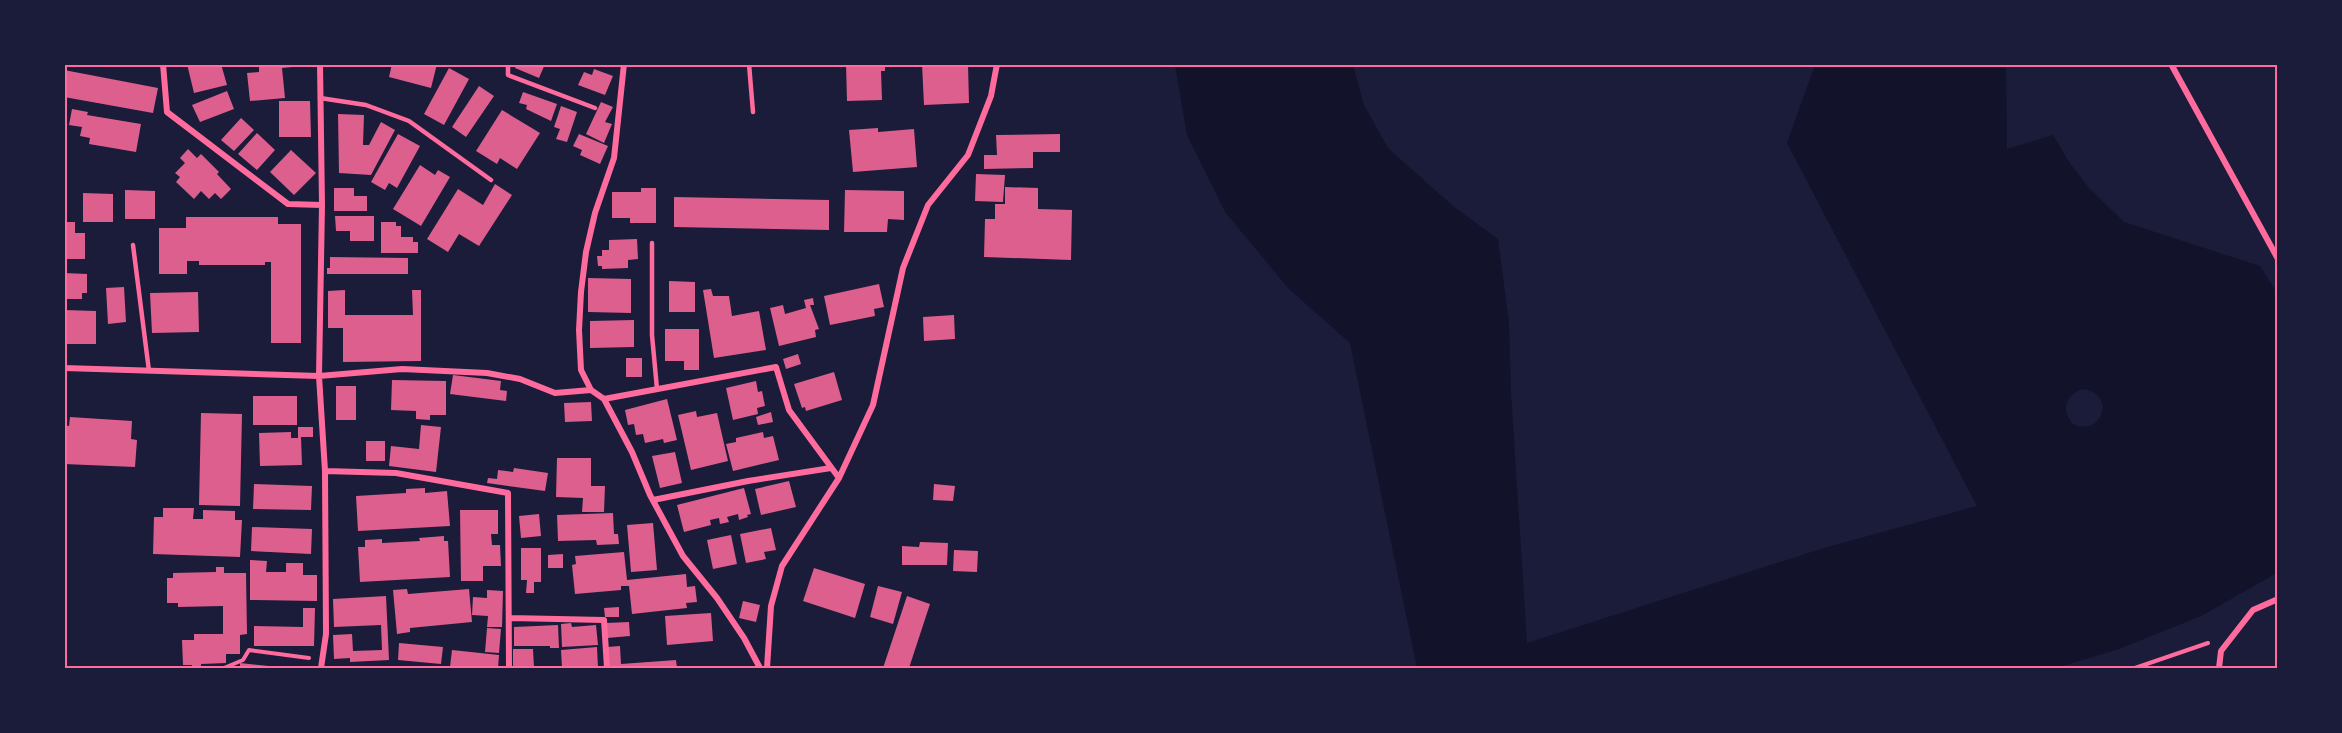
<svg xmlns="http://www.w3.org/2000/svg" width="2342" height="733" font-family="'DM Sans',sans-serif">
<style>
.water{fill:#12122b;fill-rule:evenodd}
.building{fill:#dd5f8e}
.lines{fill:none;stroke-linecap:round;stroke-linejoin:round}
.path{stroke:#ff6b9d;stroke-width:4}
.service{stroke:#ff6b9d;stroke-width:4.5}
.minor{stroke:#ff6b9d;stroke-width:6}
.neatline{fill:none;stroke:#ff6b9d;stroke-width:2}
</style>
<rect width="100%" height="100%" fill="#1b1b3a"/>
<path class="water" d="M1175,65H1353L1364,105L1388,148L1454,207L1498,239L1509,323L1511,393L1527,643L1824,548L1977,506L1787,143L1815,65H2006L2007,149L2053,135L2069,162L2089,188L2124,222L2260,266L2274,288L2277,298V573L2201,616L2119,649L2056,668H1417L1350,343L1289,289L1225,212L1187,135ZM2082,389C2093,390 2100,395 2103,406C2102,423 2088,431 2073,424C2061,411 2065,395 2082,389Z"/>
<path class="building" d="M187,64H221L227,85L194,93Z
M259,64H303V66L282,68L285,98L250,101L247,73L259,72Z
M392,64H437L431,88L389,77Z
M516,64H545L539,78L515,68Z
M846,64H885V71H881L882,100L847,101Z
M922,64H968L969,103L924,105Z
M449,68L469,79L444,125L424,114Z
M594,69L613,76L605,95L578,85L584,72L592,75Z
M64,70L158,88L153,113L64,97Z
M479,86L494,96L466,137L452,127Z
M227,91L234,109L200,122L192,105Z
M523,92L557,104L551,121L526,109L527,105L519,103Z
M279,101H310L311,137H279Z
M601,102L613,107L605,122L612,124L604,143L586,134Z
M561,106L577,112L567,142L556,139L560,129L554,127Z
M72,109L88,112L87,115L141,124L136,152L89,144L90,138L80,136L82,127L69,125Z
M502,110L540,133L517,169L500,158L497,164L476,151Z
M338,114L364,115L363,145H369L381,122L395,130L371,175L339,173Z
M241,118L254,130L234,151L221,140Z
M878,128V132L914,129L917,167L853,172L849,130Z
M257,133L275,150L257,170L238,154Z
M398,134L420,146L397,188L389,183L385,190L371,182Z
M579,134L608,146L600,164L580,155L582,150L573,146Z
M1060,134V152H1033V168L984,169V155H997L996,135Z
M188,149L197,158L201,154L219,172L217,174L231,189L221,199L215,193L209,199L201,191L194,199L176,182L180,177L175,173L185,163L180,158Z
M291,150L316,173L294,195L270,172Z
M420,165L435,175L438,170L450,177L421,226L393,209Z
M976,174L1005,175L1003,202L975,201Z
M495,184L512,195L479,246L459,234L448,252L427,239L458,189L483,205Z
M1005,187L1038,188V209L1072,210L1071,260L984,257L985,219H995V204H1005Z
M334,188H354V196H367V211H334Z
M641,188H656V223H630V218H612V192H641Z
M125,190L155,191V219H125Z
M845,190L904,191V220L888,219L887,232H844Z
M83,193L113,194V222H83Z
M674,197L829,200V230L674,227Z
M335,216H374V241H350V231H336Z
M186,217H278V224H301V343H271V262H265V265H199V261H187V274H159V228H186Z
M64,222H75V233H85V259H64Z
M381,222H396V226H401V237H413V242H418V253H381Z
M637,239L638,259L628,260V268L602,269V266H598L597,256H602V250H609V240Z
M330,257L408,258V274H327V268H330Z
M64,273L87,274V293H82V299H64Z
M588,278L631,279V313L588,312Z
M669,281L695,282V312H669Z
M879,284L884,307L874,309L875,316L830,325L824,296Z
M124,287L126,322L108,324L106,288Z
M711,289L713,296H729L732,316L759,311L766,350L714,358L703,290Z
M345,290V315H413L412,290H421V361L343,362V328H328V291Z
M198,292L199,332L152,333L150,293Z
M813,298L814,305H810L819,329L815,330L816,337L779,346L770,308L783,305L785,314L806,308L804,300Z
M64,310L96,311V344H64Z
M954,315L955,339L924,341L923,317Z
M634,320V347L590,348V321Z
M665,329H699V370H684V361H665Z
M798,354L801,364L786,369L783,359Z
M626,358H642V377H626Z
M834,372L842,400L806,411L805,407L802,408L794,384Z
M453,375L501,381L500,390L507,391L506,401L450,394Z
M392,380L446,381V415H430V420L416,419V411L391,410Z
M756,381L758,392L762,391L765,406L757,408L758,414L733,420L726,388Z
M336,386H356V420H336Z
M253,396H297V425H253Z
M667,399L677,440L664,443L663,439L645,443L643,434L636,435L634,424L628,425L625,410Z
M591,402L592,421L565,422L564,403Z
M696,411L697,417L717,413L728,461L691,470L678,415Z
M771,412L773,422L758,425L756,417Z
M201,413L242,414L240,506L199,505Z
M70,417L132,421L131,439L137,440L135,467L64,464V425L69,426Z
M421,425L441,427L436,472L389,466L391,446L419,449Z
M298,427H313V437H301L302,465L260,466L259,433L291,432V438H298Z
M763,432L764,438L773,436L779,460L733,471L726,444L736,442V438Z
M366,441H385V461H366Z
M675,452L682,483L660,488L652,456Z
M557,458H591V486H605L604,512H582L583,498L556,497Z
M514,468L548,473L545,491L487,483L488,478L497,479L498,470L513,472Z
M789,481L796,507L761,515L755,489Z
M254,484L312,486L311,510L253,509Z
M934,484L955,486L953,501L933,500Z
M425,488V493L447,491L450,526L358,531L356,496L406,493V489Z
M744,488L751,514L747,515L748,517L739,520L738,514L727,517L729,522L720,524L719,518L710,520L711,525L684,532L677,505Z
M163,508H194L193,519H203V510L235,511V520H242L240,557L153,554L154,517H163Z
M460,510H498V534H491L492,545H500L501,566H483V581H461Z
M613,513L614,534H618L619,544L597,545L596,540L558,541L557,515Z
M539,514L541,536L521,538L519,516Z
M653,523L657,570L631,572L627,525Z
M252,527L312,529L311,554L251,551Z
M771,528L776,550L764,552L766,559L746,563L740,534Z
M731,535L737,564L713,569L707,540Z
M444,536V541H448L450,577L360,582L358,547H365V540L382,539V543L420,541L419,538Z
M920,542L948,543L947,565H902V546L919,547Z
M521,548H541V582H534V593H526L527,580H521Z
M954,550L978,551L977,572L953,571Z
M624,552L627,580L686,574L687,587L695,586L697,602L686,603L687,608L632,614L629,586H621V590L575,594L572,565L576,564L575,556Z
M563,554V568H548V555Z
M250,560L267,561L266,572H286V563H303V575H317V601L250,600Z
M216,567H224V573H246L247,634L240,635V654H226V663L201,664V666L192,667V665H183L182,640H194V634H223V606L178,607V603H167V578H173V573L216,572Z
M814,568L865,584L855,618L803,601Z
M878,586L902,592L893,624L870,617Z
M407,589L408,594L469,589L472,622L410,628V632L397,634L393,590Z
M487,590L503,591L502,627H487L488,616L472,615L473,597L487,598Z
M386,596L389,660L350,662V658L334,659L333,635L352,634L353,651L382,650L381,625L334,627L333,599Z
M907,596L930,604L909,668H883Z
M743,601L760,605L756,622L739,618Z
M619,607V617H605L604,608Z
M303,608H315L314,646H254V626L303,627Z
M711,613L713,641L667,645L665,616Z
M629,622L630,636L607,638L606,623Z
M571,623L572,627L596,625L598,645L562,647L561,624Z
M558,625L559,648H550V646H514V627Z
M487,628L501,629L499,653L485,652Z
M399,643L443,647L441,664L398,660Z
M620,646L621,664L676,660L677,668H609L607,647Z
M597,647L598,668H562L561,650Z
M513,649H533L534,668H513Z
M452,650L499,655L498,668L450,667Z
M240,663L278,667V668H240Z"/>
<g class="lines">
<path class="path" d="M224,668L243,660L249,650L309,658
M2135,668L2208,643"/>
<path class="service" d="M508,64V75L595,108
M749,64L753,112
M320,98L366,105L409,121L491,180
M652,243V335L657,389
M133,245L149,371"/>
<path class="minor" d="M163,64L167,112L288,204L322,205
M320,64L322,205L319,376L325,471L326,634L321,668
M2171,64L2278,259
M64,368L319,376L402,369L487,373L520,379L555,393L591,390L604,399L776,367L789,410L839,478
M591,390L581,370L579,330L581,292L586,252L595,213L614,158L624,64
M604,399L632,452L650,495L683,556L717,598L744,638L760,668
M325,471L396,473L508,493L509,668
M653,500L748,481L831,468
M510,618L604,620L607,668
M767,668L771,606L782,566L839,478L873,405L903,268L928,205L968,155L991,96L997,64
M2219,668L2221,651L2253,610L2278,599"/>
</g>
<rect width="2342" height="733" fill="none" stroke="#1b1b3a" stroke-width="132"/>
<rect x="66" y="66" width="2210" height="601" class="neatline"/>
</svg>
